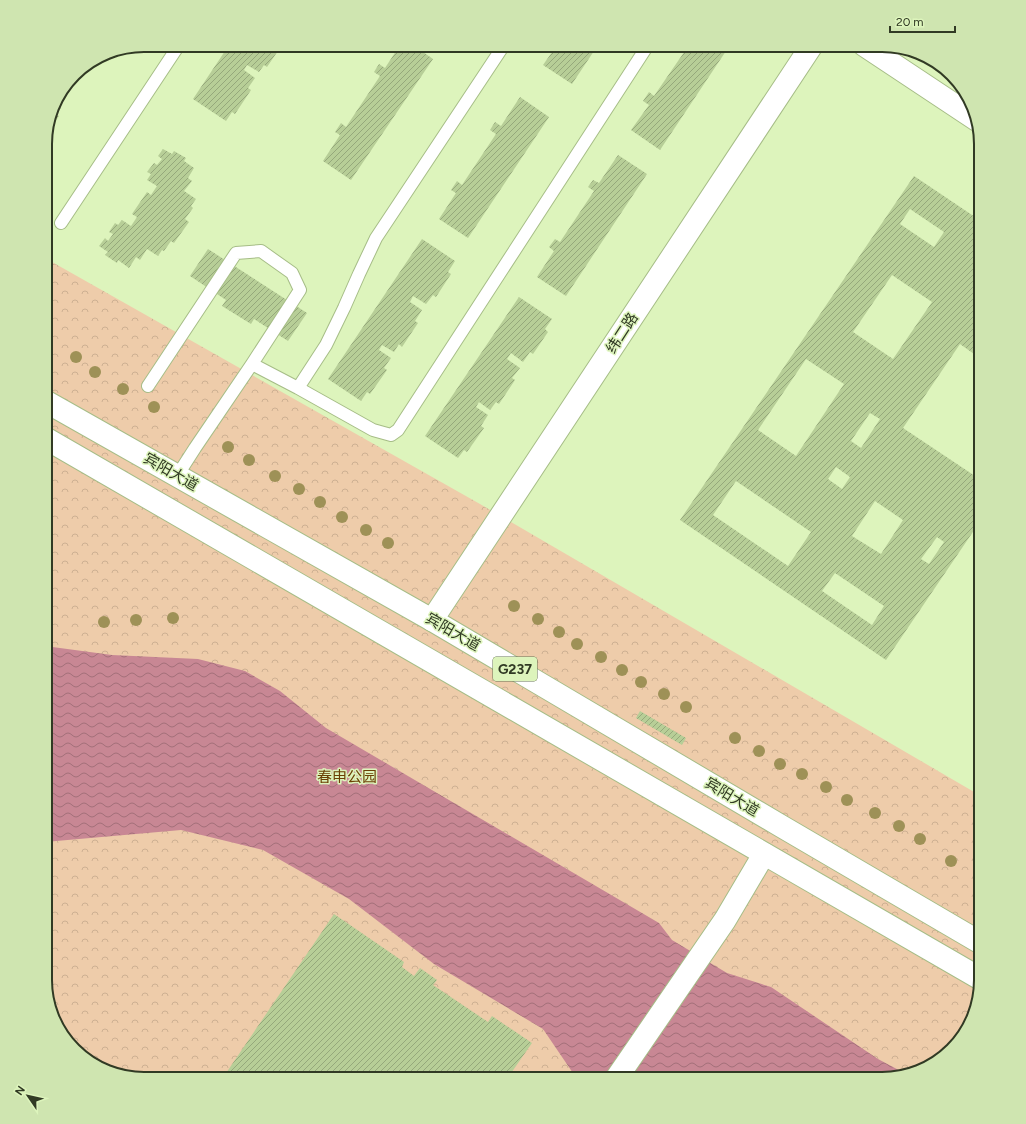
<svg xmlns="http://www.w3.org/2000/svg" width="1026" height="1124" font-family="Figtree,'Noto Sans SC',sans-serif">
<style>
.forest{fill:url(#forest-crowns)}
.water{fill:url(#water-waves)}
.building{fill:url(#building-hatch);fill-rule:evenodd}
.lines{fill:none;stroke-linecap:round;stroke-linejoin:round}
.service-casing{stroke:#a6bd87;stroke-width:14}
.minor-casing{stroke:#a6bd87;stroke-width:24}
.trunk-casing{stroke:#a6bd87;stroke-width:24}
.service{stroke:#fff;stroke-width:12}
.minor{stroke:#fff;stroke-width:22}
.trunk{stroke:#fff;stroke-width:22}
.tree{fill:#9e9157}
.labels{text-anchor:middle;dominant-baseline:central;stroke-width:3;stroke-linejoin:round;paint-order:stroke}
.shield{fill:#ddf4bc;stroke:#657252;stroke-width:1}
.shield-label{font-size:14px;font-weight:bold;fill:#313a24}
.street-label{font-size:15px;fill:#313a24;stroke:#ddf4bc}
.park-label{font-size:15px;fill:#6b4004;stroke:#ddf4bc}
.rim{fill:none;stroke:#313a24;stroke-width:2}
</style>
<defs>
<pattern id="forest-crowns" width="20" height="18" patternUnits="userSpaceOnUse"><rect width="20" height="18" fill="#eca"/><path d="M2 6a3 3 0 1 1 6 0M12 15a3 3 0 1 1 6 0" fill="none" stroke="#cdb092"/></pattern>
<pattern id="water-waves" width="16" height="10" patternUnits="userSpaceOnUse"><rect width="16" height="10" fill="#c88794"/><path d="M0 5q4-4 8 0t8 0" fill="none" stroke="#a36f79"/></pattern>
<pattern id="building-hatch" width="6" height="6" patternUnits="userSpaceOnUse"><rect width="6" height="6" fill="#b7ce97"/><path d="M-1 1l2-2M0 6l6-6M5 7l2-2" fill="none" stroke="#95a87b"/></pattern>
</defs>
<rect width="100%" height="100%" fill="#ddf4bc"/>
<path class="forest" d="M45,258L480,504L981,796V980L971,1024L942,1058L914,1074L882,1079H144L101,1069L66,1040L50,1012L45,980Z"/>
<path class="water" d="M45,646L112,655L198,659L245,671L280,691L326,728L659,923L672,940L727,973L771,987L878,1059L908,1075L882,1079H577L543,1029L434,964L349,899L263,850L181,830L45,842Z"/>
<path class="building" d="M229,45H282L267,67L264,65L259,72L247,65L244,70L255,78L248,88L251,90L235,114L232,112L226,121L193,99Z
M400,45H413L433,59L351,180L323,161L340,135L335,132L341,123L346,127L380,76L374,72L379,64L385,68Z
M557,45H598L572,84L543,65Z
M689,45H730L660,150L631,130L649,105L643,101L649,92L654,96Z
M520,97L549,117L468,238L439,219L456,193L451,190L457,181L462,185L496,134L490,130L495,122L501,126Z
M54,103L61,108L56,115L59,116L51,128L54,131L45,144V137Z
M163,149L172,154L174,151L186,158L184,161L194,168L188,178L192,181L184,191L196,199L191,206L193,208L185,219L189,222L174,243L171,241L164,251L162,250L158,256L147,249L140,260L136,257L129,268L118,260L117,263L105,255L108,252L99,246L105,238L108,241L113,234L109,232L115,223L118,225L122,220L131,226L137,217L132,214L147,192L151,195L157,186L147,180L151,174L147,172L154,163L157,165L162,159L158,156Z
M618,155L647,174L566,296L537,277L554,251L549,247L555,239L560,242L594,191L588,187L593,180L599,183Z
M914,176L981,221V359L960,344L903,428L975,476L981,467V520L886,660L680,520ZM910,209L944,232L934,247L900,224ZM892,275L932,302L893,359L853,332ZM806,359L844,384L796,456L758,430ZM870,413L880,419L861,448L851,441ZM836,467L850,477L842,489L828,479ZM736,481L811,532L788,566L713,515ZM875,501L903,520L881,554L852,536ZM937,537L944,542L929,564L921,559ZM835,573L884,606L872,625L822,591Z
M422,239L455,261L448,272L451,274L436,297L433,295L426,304L413,296L410,302L422,310L415,321L418,323L402,347L399,344L394,352L382,345L379,350L391,358L384,368L387,370L370,394L367,392L361,401L328,379Z
M208,249L307,313L288,341L254,319L251,324L222,306L226,300L190,276Z
M519,297L552,319L545,329L548,332L533,354L530,352L523,362L511,353L507,359L520,368L512,378L515,380L499,404L496,402L490,410L479,402L476,407L488,415L481,426L484,428L467,452L464,450L458,458L425,436Z
M640,711L686,738L682,745L636,718Z
M334,914L404,962L402,967L414,976L420,968L437,980L433,985L488,1022L492,1016L532,1043L507,1079H222Z"/>
<g class="lines">
<g class="service-casing">
<path id="service" d="M61,223L179,45
M252,364L298,388L373,430L391,435L398,430L648,45
M148,386L236,253L261,251L292,273L300,290L252,364L195,448L177,476
M298,388L326,345L344,308L359,274L376,238L504,45"/>
</g>
<g class="minor-casing">
<path id="minor" d="M864,45L977,120
M432,620L812,45
M616,1079L725,920L764,854"/>
</g>
<g class="trunk-casing">
<path id="trunk" d="M45,401L432,620L781,826L981,943
M45,438L981,979"/>
</g>
<use href="#service" class="service"/>
<use href="#minor" class="minor"/>
<use href="#trunk" class="trunk"/>
</g>
<g class="tree">
<circle cx="76" cy="357" r="6"/>
<circle cx="95" cy="372" r="6"/>
<circle cx="123" cy="389" r="6"/>
<circle cx="154" cy="407" r="6"/>
<circle cx="228" cy="447" r="6"/>
<circle cx="249" cy="460" r="6"/>
<circle cx="275" cy="476" r="6"/>
<circle cx="299" cy="489" r="6"/>
<circle cx="320" cy="502" r="6"/>
<circle cx="342" cy="517" r="6"/>
<circle cx="366" cy="530" r="6"/>
<circle cx="388" cy="543" r="6"/>
<circle cx="514" cy="606" r="6"/>
<circle cx="173" cy="618" r="6"/>
<circle cx="538" cy="619" r="6"/>
<circle cx="136" cy="620" r="6"/>
<circle cx="104" cy="622" r="6"/>
<circle cx="559" cy="632" r="6"/>
<circle cx="577" cy="644" r="6"/>
<circle cx="601" cy="657" r="6"/>
<circle cx="622" cy="670" r="6"/>
<circle cx="641" cy="682" r="6"/>
<circle cx="664" cy="694" r="6"/>
<circle cx="686" cy="707" r="6"/>
<circle cx="735" cy="738" r="6"/>
<circle cx="759" cy="751" r="6"/>
<circle cx="780" cy="764" r="6"/>
<circle cx="802" cy="774" r="6"/>
<circle cx="826" cy="787" r="6"/>
<circle cx="847" cy="800" r="6"/>
<circle cx="875" cy="813" r="6"/>
<circle cx="899" cy="826" r="6"/>
<circle cx="920" cy="839" r="6"/>
<circle cx="951" cy="861" r="6"/>
</g>
<g class="labels">
<rect class="shield" x="493" y="657" width="44" height="24" rx="3"/>
<g class="shield-label">
<text x="515" y="669">G237</text>
</g>
<g class="street-label">
<text transform="translate(622 333) rotate(-57)">纬二路</text>
<text transform="translate(171 472) rotate(30)">宾阳大道</text>
<text transform="translate(453 632) rotate(30)">宾阳大道</text>
<text transform="translate(732 797) rotate(31)">宾阳大道</text>
</g>
<g class="park-label">
<text x="347" y="777">春申公园</text>
</g>
</g>
<path d="M0 0H1026V1124H0ZM144 52H882A92 92 0 0 1 974 144V980A92 92 0 0 1 882 1072H144A92 92 0 0 1 52 980V144A92 92 0 0 1 144 52Z" fill="#cfe5b0" fill-rule="evenodd"/>
<path class="rim" d="M144 52H882A92 92 0 0 1 974 144V980A92 92 0 0 1 882 1072H144A92 92 0 0 1 52 980V144A92 92 0 0 1 144 52Z"/>
<g transform="translate(28 1096) rotate(304)" stroke="#ddf4bc" stroke-width="3" paint-order="stroke">
<path d="M0-3L7 15L0 10L-7 15Z" fill="#313a24"/>
<text y="-6" font-size="11" font-weight="bold" text-anchor="middle" fill="#313a24">N</text>
</g>
<path d="M890 26v6h65v-6" fill="none" stroke="#313a24" stroke-width="2"/>
<text x="896" y="26" font-size="12" fill="#313a24" stroke="#ddf4bc" stroke-width="3" paint-order="stroke">20 m</text>
</svg>
